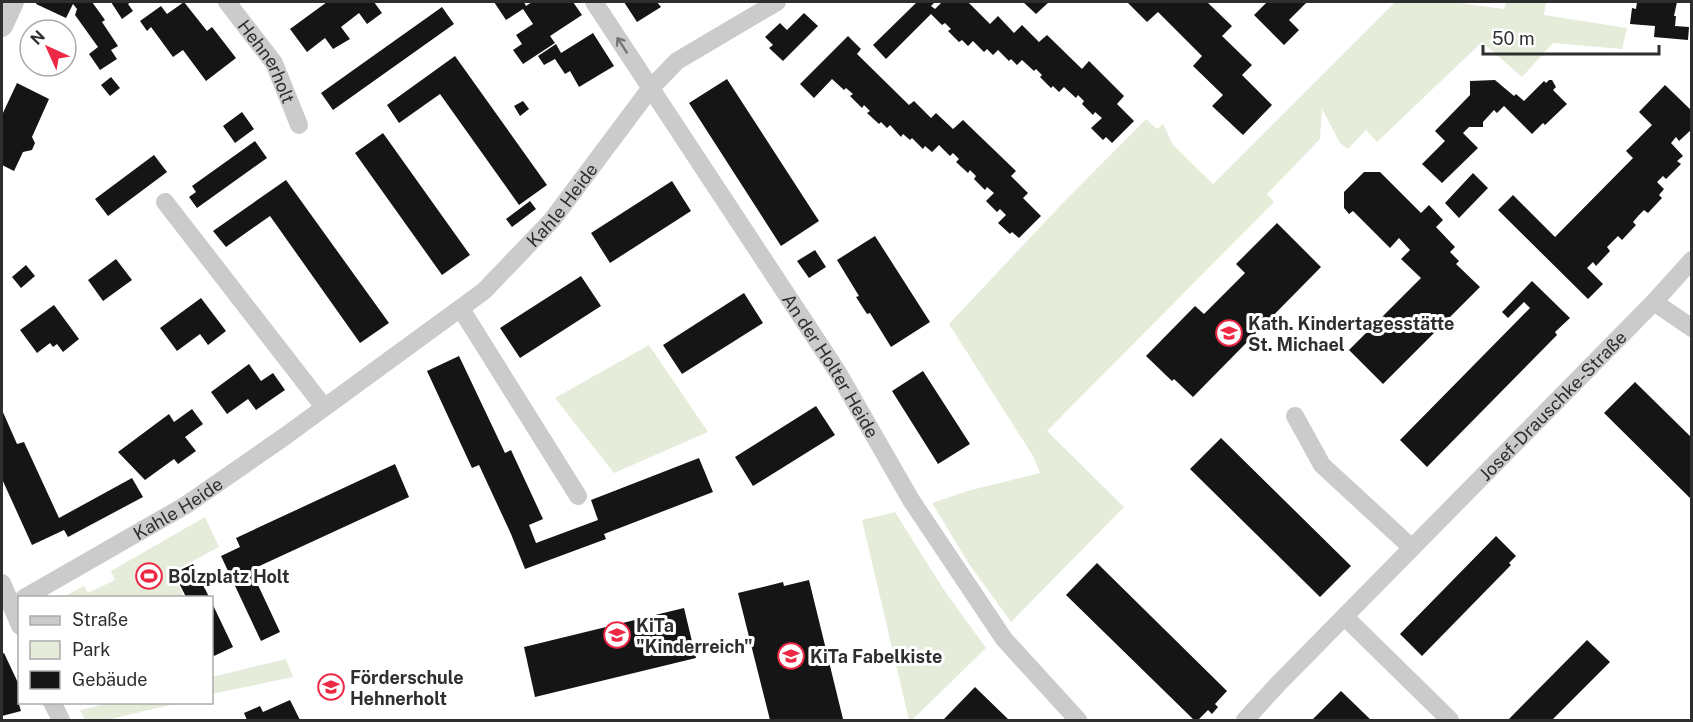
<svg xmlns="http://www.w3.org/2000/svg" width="1693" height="722" font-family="'Public Sans',sans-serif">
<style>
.green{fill:#e5ecda}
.building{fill:#151515}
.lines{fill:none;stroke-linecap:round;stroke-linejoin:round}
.minor{stroke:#cbcbcb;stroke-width:18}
.tertiary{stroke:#cbcbcb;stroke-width:22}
.oneway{stroke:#757575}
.labels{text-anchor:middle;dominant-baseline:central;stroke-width:6;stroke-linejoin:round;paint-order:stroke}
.street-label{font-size:18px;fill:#2e2e2e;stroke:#fff}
.poi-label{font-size:18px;font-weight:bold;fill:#2e2e2e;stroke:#fff;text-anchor:start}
</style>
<rect width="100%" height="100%" fill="#fff"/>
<path class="green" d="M1395,2H1452L1504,9L1506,2H1546L1544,15L1627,28L1622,49L1553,43L1522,77L1482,42L1377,142L1366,130L1348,149L1340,143L1322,109L1320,139L1267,194L1274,202L1047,431L1124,507L1011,622L969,564L932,503L971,490L1040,473L1033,456L949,324L1057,209L1146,119L1157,129L1163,124L1173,145L1213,184Z
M649,345L708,432L614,473L555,398Z
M895,512L944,590L986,648L912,720H909L862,520Z
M205,517L219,547L172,572L184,597H63L84,586L88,593L115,580L111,571Z
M286,659L293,677L212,694V677Z
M110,703V702L179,703L106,720H85L80,710Z"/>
<path class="building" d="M37,2H92L105,20L102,22L118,46L111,50L117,59L100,70L89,54L98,47L75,15L77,9L73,4L66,18L36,4Z
M111,2H131L128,4L133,11L122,19Z
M184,2L207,31L212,27L236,58L206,81L183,50L173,57L151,27L147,31L140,21L161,6L167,14Z
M327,2H374L382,13L367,24L359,13L341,27L350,39L333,49L325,38L307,52L290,29Z
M494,2H524L526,6L532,2H573L582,15L550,36L555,43L523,64L513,50L522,44L516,35L533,24L523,9L506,20Z
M624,2H657L661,7L637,22Z
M917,2H935L931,6L935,9L942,2H968L990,24L998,16L1014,33L1022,25L1039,42L1047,35L1082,69L1089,61L1124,96L1117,104L1134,121L1112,143L1106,137L1103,140L1091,128L1102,118L1095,112L1093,115L1082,104L1084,101L1078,95L1076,98L1064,87L1059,92L1053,86L1051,88L1040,77L1042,75L1036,69L1034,71L1022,60L1017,65L1011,59L1009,61L998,50L993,55L987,49L984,52L973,41L968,46L962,40L959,42L948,31L951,29L945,23L942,25L931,14L886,59L873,45Z
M1023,2H1049L1036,14Z
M1127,2H1207L1232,26L1222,36L1252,65L1242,75L1272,105L1243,135L1212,106L1223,95L1193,66L1202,56L1158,12L1147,22Z
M1267,2H1307L1289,20L1299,30L1284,45L1254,15Z
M1637,2H1677L1674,16H1676L1675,26L1689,27L1688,40L1654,37L1655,26L1630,24L1632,8L1636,9Z
M442,7L454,24L333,110L321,93Z
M804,13L818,26L783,61L769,48L773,45L765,37L780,23L787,30Z
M593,33L614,66L579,87L570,71L565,74L555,59L544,65L538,56L556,44L561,53Z
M848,36L861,49L857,54L909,105L914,101L931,118L936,113L953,129L963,120L1016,171L1011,176L1028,193L1023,198L1041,216L1019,238L1012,232L1010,234L998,223L1006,215L1000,209L997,212L986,201L994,193L987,187L985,190L974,179L976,176L970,170L968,173L956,162L959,159L953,153L950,156L939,145L932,152L925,146L923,149L912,138L910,140L903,134L901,137L890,125L887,128L881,122L879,124L867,113L870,111L864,105L862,108L850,96L853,94L846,88L844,90L832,79L814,98L800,84Z
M455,56L547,185L519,205L440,94L399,123L387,105Z
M111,77L120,88L110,96L101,85Z
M727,79L819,221L781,246L689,103Z
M1495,80L1514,96L1516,94L1524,101L1544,81L1546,83L1549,80H1552L1556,87L1553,90L1567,104L1545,125L1543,123L1532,134L1504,106L1497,113L1494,110L1483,122V127H1469L1463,133L1478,148L1442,183L1422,164L1445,141L1435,131L1470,95V81Z
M17,83L49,99L32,137L35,143L32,150L23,152L14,171L2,165V124L3,120L2,115Z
M1665,85L1692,111V129L1679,141L1676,137L1671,143L1683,156L1677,161L1681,164L1666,179L1663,176L1657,182L1664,189L1659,195L1662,198L1648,213L1644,210L1639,215L1633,222L1636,225L1622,240L1618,236L1607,247L1610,251L1596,266L1593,262L1587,268L1603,284L1588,299L1498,210L1513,195L1555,237L1633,158L1626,151L1652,125L1639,112Z
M523,101L529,109L520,116L514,106Z
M242,112L254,129L235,143L223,126Z
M383,133L470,255L442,275L355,153Z
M255,141L267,158L197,208L189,197L196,192L192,186Z
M154,155L167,172L108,216L95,199Z
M1364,172H1380L1421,213L1429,205L1443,220L1436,227L1455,247L1450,252L1459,261L1456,264L1480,287L1383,384L1349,350L1421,278L1401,259L1410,250L1399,238L1390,248L1353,211L1349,214L1344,208V192Z
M1473,173L1488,188L1459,218L1445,203Z
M286,180L389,323L360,343L270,216L226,247L213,231Z
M672,181L691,211L610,263L591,233Z
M530,201L536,209L512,227L506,219Z
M1277,223L1321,267L1193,397L1174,379L1172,381L1146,356L1195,306L1204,314L1245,273L1236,264Z
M875,236L930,322L891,347L870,313L867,314L856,297L859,296L837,260Z
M815,250L826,267L809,278L797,261Z
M116,259L132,280L103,301L88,280Z
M26,265L35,276L21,288L12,277Z
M581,276L601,306L520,358L500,328Z
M1532,281L1570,318L1555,332L1557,335L1427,467L1400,440L1530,308L1524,302L1508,318L1502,312Z
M744,293L763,323L682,374L663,345Z
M201,298L226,331L208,345L200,334L177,351L160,328Z
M54,305L79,339L63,352L57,344L53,347L50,343L37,353L20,330Z
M459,356L505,453L511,450L543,519L529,525L536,543L598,520L591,500L699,458L713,492L604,534L606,539L525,569L511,534L479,465L472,468L427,371Z
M249,364L261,381L273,373L285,390L256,410L248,399L227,414L211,392Z
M923,371L970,444L938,464L892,391Z
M1635,382L1692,438V500L1604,413Z
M816,406L835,435L753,486L735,457Z
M192,409L203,424L185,437L196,451L178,464L174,459L145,480L118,452L169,414L174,422Z
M2,410L17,444L24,442L59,518L132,478L143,497L68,537L64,530L32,545L2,479Z
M1221,438L1351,566L1320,597L1190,469Z
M395,464L409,497L251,570L280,632L261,641L221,556L240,547L236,538Z
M1496,536L1516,556L1509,563L1511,565L1422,656L1400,634Z
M1097,563L1227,691L1215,704L1218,707L1212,714L1208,710L1198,720H1194L1066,595Z
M193,564L209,597H186L174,573Z
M809,580L843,719L770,720L738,593L783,582L784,586Z
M212,603L233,647L214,656L212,652Z
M684,608L696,658L535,697L524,647Z
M1587,640L1610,662L1552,720H1508Z
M4,653L20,687L18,701L21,711L2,716V654Z
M975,687L1009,720H946L944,719Z
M1341,691L1371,720H1312Z
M290,700L300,720H247L244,713L260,706L263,712Z"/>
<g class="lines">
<g class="minor">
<path id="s1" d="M227,2L274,63L299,125"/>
<path id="s2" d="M594,2L837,371L911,500L1004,639L1078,720"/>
<path d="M165,202L324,407"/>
<path d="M1654,302L1692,328"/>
<path d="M461,309L578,496"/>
<path d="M1295,416L1322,465L1412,548"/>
<path d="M2,583L20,626"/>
<path id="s3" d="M24,598L186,505L284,437L484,291L552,220L650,89L677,61L777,2"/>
<path d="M1345,617L1450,720"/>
<path d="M52,702L61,720"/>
<path id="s4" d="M1245,720L1279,683L1654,302L1692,260"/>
</g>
<path class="tertiary" d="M2,26L13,2"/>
</g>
<defs><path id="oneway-shaft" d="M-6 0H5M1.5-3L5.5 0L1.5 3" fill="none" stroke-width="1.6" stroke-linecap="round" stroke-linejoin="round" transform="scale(1.5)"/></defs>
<use class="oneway" href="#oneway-shaft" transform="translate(622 45) rotate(-123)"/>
<defs>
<g id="school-ring" transform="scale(1.35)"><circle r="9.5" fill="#fff" stroke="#ec2845" stroke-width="1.5"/><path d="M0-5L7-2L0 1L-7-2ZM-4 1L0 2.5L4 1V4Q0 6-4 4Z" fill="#ec2845"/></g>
<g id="stadium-ring" transform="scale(1.35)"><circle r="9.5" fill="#fff" stroke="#ec2845" stroke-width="1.5"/><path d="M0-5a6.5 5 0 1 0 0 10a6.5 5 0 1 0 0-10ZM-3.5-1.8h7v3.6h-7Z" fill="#ec2845"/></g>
</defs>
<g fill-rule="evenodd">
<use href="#school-ring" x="1229" y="333"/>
<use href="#stadium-ring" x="149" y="576"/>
<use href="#school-ring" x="617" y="635"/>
<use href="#school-ring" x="791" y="656"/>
<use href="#school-ring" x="331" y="687"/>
</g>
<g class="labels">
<g class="street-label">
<text stroke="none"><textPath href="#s1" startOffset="72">Hehnerholt</textPath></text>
<text stroke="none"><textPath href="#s3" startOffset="670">Kahle Heide</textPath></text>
<text stroke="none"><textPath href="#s2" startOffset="434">An der Holter Heide</textPath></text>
<text stroke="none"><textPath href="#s4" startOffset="440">Josef-Drauschke-Straße</textPath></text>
<text stroke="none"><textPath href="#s3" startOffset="178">Kahle Heide</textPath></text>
</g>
<g class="poi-label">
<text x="1248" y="323">Kath. Kindertagesstätte<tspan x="1248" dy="21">St. Michael</tspan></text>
<text x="168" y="576">Bolzplatz Holt</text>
<text x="636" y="625">KiTa<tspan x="636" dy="21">"Kinderreich"</tspan></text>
<text x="810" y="656">KiTa Fabelkiste</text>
<text x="350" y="677">Förderschule<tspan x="350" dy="21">Hehnerholt</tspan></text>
</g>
</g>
<rect width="1693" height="722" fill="none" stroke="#2e2e2e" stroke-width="6"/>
<rect x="18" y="596" width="195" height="108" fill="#ffffff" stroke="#ababab" stroke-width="1.5"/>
<rect x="30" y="616" width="30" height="9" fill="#cbcbcb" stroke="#ababab" stroke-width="1.5"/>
<text x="72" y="626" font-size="18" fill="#2e2e2e">Straße</text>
<rect x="30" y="641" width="30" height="18" fill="#e5ecda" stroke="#ababab" stroke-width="1.5"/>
<text x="72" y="656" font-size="18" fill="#2e2e2e">Park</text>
<rect x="30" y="671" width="30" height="18" fill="#151515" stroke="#ababab" stroke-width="1.5"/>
<text x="72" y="686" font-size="18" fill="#2e2e2e">Gebäude</text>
<g transform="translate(48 48) rotate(315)"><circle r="28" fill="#ffffff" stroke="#ababab" stroke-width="1.5"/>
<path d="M0-4.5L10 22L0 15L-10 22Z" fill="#ec2845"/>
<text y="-9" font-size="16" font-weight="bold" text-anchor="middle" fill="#2e2e2e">N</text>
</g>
<path d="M1483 45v9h176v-9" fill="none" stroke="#2e2e2e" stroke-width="3"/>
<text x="1492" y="45" font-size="18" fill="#2e2e2e" stroke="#ffffff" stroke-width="4.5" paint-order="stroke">50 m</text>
</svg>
